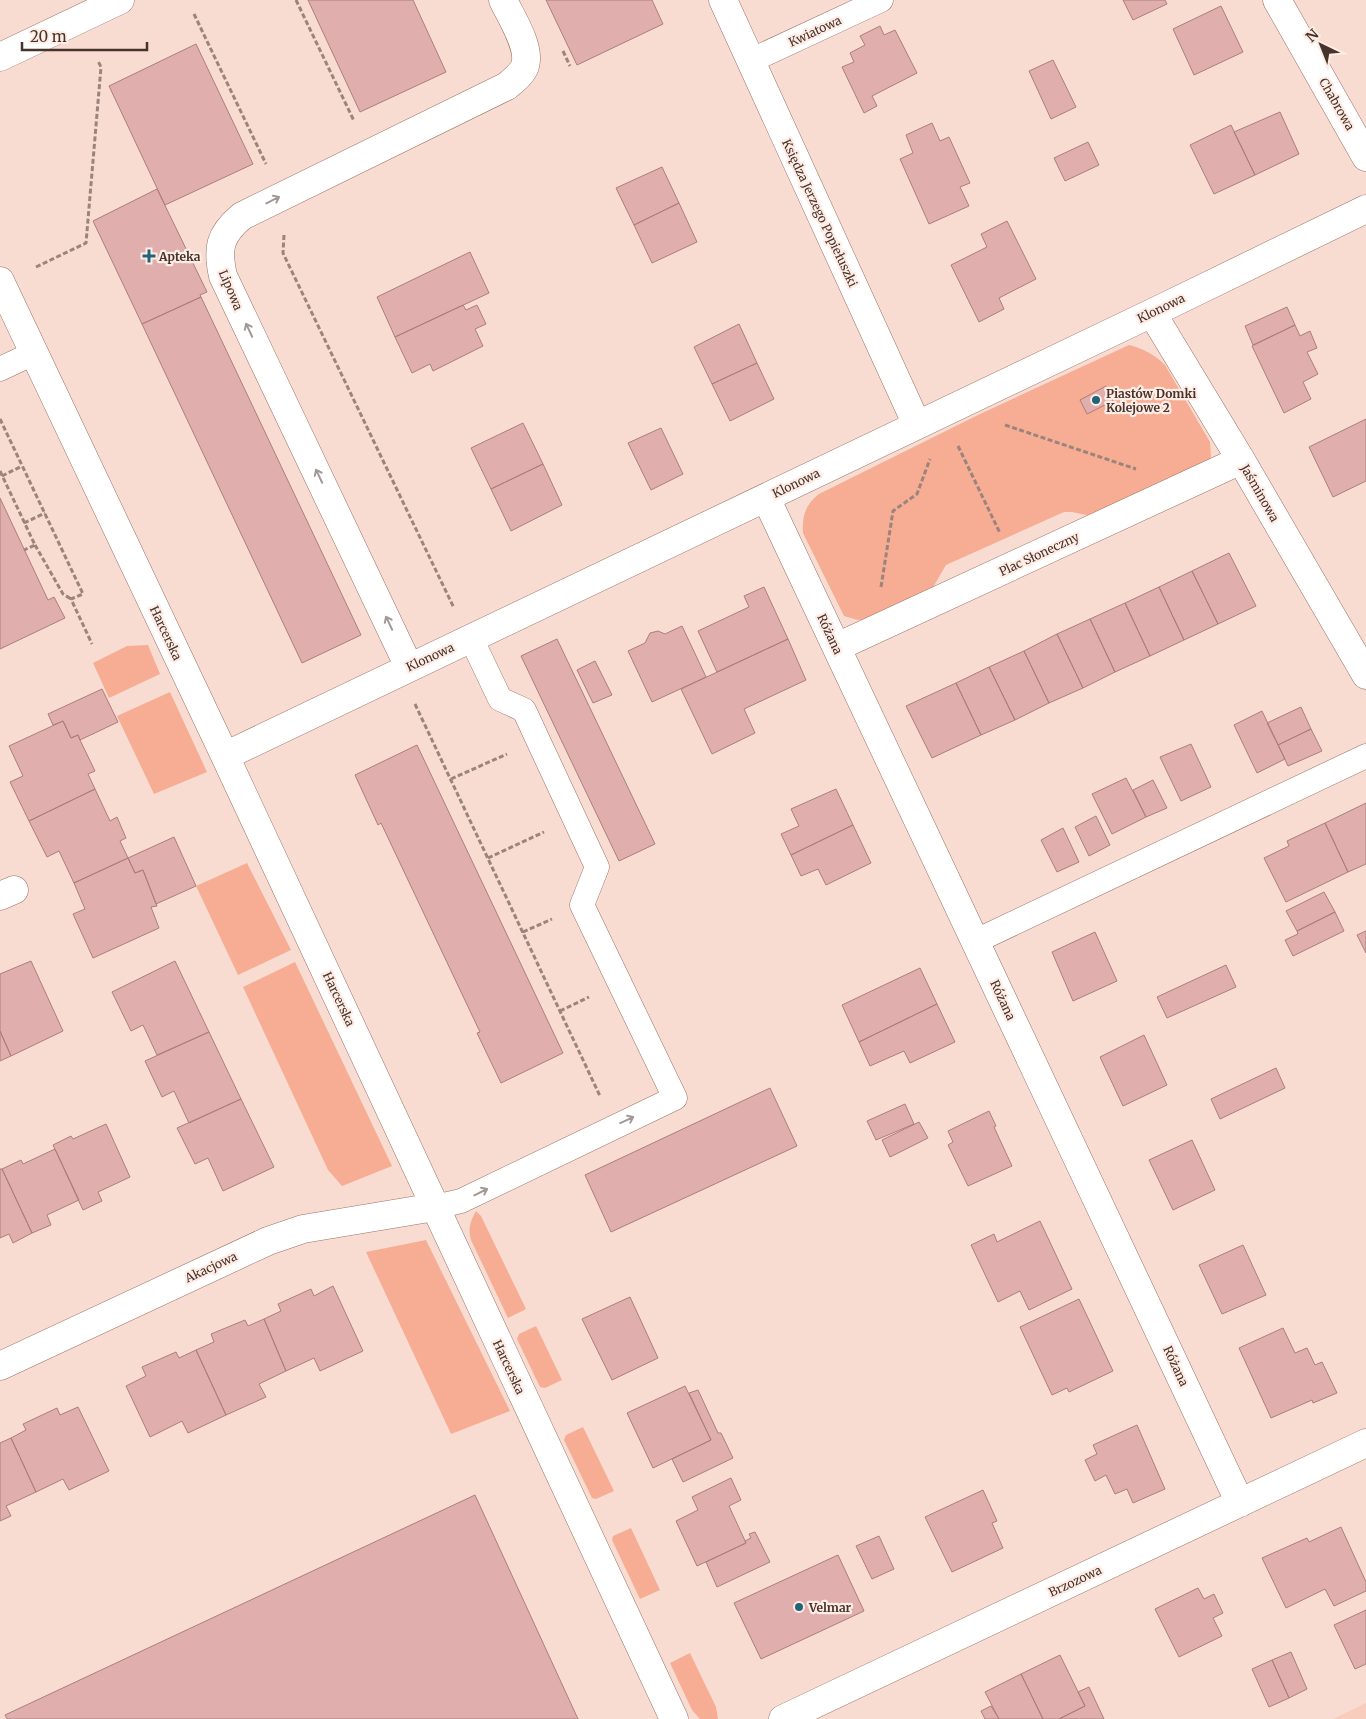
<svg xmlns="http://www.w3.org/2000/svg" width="1366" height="1719" font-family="Merriweather,serif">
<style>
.built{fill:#f8cdbd}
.green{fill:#f7ad93}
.building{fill:#e0afad;stroke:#ab7e7c}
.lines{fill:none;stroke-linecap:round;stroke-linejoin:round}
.service-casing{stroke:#9b7263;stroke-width:25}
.minor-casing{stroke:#9b7263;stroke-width:29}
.tertiary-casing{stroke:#9b7263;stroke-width:29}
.path{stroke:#9b847c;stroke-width:3;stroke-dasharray:5 2.5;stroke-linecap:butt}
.service{stroke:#fff;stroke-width:24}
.minor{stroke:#fff;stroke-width:28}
.tertiary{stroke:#fff;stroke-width:28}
.oneway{stroke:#a29996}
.poi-dot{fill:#226477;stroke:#ffece5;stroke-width:2}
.labels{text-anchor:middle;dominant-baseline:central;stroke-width:4.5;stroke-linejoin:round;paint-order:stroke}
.street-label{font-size:12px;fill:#45332c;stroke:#ffece5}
.poi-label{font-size:12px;font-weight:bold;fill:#45332c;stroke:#ffece5;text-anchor:start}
</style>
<rect width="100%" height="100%" fill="#f8dcd2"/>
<path class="built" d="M1366,1703V1719H1333Z"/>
<path class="green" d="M1129,345C1144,349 1154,354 1165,365L1210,442L1211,457L1207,463L1091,516L1072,512H1064L946,565L932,589L869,619L858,620L844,616L803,533C802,516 805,505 819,494L980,414Z
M148,645L160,674L109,698L93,663L127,646Z
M170,692L207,772L154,794L117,716Z
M247,863L291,950L238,975L196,886Z
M295,962L392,1166L342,1186L328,1170L243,987Z
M476,1211L481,1216L526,1309L508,1318L471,1240C468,1228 470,1222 476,1211Z
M426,1240L510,1411L451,1434L366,1252Z
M536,1326L562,1380L545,1388L540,1387L517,1339L519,1334Z
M583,1427L614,1491L596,1499L592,1498L564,1440L566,1435Z
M631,1528L660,1590L640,1599L612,1540L613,1536Z
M690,1653L716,1707L718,1719H700L692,1710L670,1663Z"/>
<path class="building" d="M308,0H413L446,72L360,112Z
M546,0H652L663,24L577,65Z
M1123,0H1165L1167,4L1133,20Z
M1221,6L1243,52L1194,75L1173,29Z
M880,26L884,35L895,30L917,73L872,96L877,106L864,113L842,67L854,62L850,53L865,45L860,36Z
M196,44L253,164L165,205L109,86Z
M1053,60L1076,107L1051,119L1029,71Z
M1280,112L1299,154L1255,175L1234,132Z
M932,123L940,141L949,137L970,183L960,187L969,206L929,224L900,159L913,153L906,135Z
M1231,125L1255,175L1214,194L1190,145Z
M1088,142L1099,165L1065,181L1054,158Z
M662,167L679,203L634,225L616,188Z
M157,189L207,292L200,295L201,297L142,324L93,221Z
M679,203L697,242L652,263L634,225Z
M1007,221L1036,279L999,298L1004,309L979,322L951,265L987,247L981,234Z
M470,252L489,293L395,337L377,297Z
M201,297L361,635L302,663L142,324Z
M463,305L466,310L477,305L486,324L475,329L483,346L433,371L430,364L412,373L395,337Z
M1287,307L1295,325L1253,345L1245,326Z
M739,324L757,363L712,384L694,347Z
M1295,325L1300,336L1310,331L1317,348L1307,352L1318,374L1303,382L1311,399L1284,413L1252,346Z
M757,363L774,399L730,421L712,384Z
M1106,386L1113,401L1087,414L1080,400Z
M1366,419V481L1333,497L1309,447Z
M523,423L543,464L491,489L471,448Z
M661,428L683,474L651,490L628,443Z
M543,464L562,505L511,531L491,489Z
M0,498L48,600L54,597L65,618L0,649Z
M1229,553L1256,606L1218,624L1192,571Z
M1192,571L1218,624L1184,640L1159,587Z
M764,587L788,639L717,672L698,631L749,607L744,596Z
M1159,587L1184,640L1150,656L1125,603Z
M1125,603L1150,656L1115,672L1090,619Z
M1090,619L1115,672L1083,688L1057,634Z
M682,626L706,677L652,702L628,651L645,643L650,633L658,631L665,634Z
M1057,634L1083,688L1049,703L1024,651Z
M557,639L655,844L619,861L521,656Z
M788,639L806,680L744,709L755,733L712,754L681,689Z
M1024,651L1049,703L1015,720L989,667Z
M595,661L612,695L593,703L577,670Z
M989,667L1015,720L981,735L956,683Z
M956,683L981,735L932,758L906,706Z
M102,689L118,722L80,740L78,735L71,738L63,721L53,725L48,714Z
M1301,707L1311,729L1278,745L1267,723Z
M1262,711L1285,759L1257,773L1234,725Z
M63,721L71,738L78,735L80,740L95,771L88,774L95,789L29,821L10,782L23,776L9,746Z
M1311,729L1322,751L1288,766L1278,745Z
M1191,744L1211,787L1181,801L1160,757Z
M417,745L563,1053L501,1083L477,1033L480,1032L381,823L378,825L355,775Z
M1126,778L1146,817L1112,834L1092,794Z
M1153,780L1167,808L1146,817L1133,790Z
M95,789L110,821L117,817L126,838L120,841L128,858L74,883L59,851L47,857L29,821Z
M836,789L853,825L791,855L781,834L799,826L791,809Z
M1366,803V864L1348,872L1325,823Z
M1096,816L1110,845L1089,856L1075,827Z
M1325,823L1348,872L1286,902L1264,858L1289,846L1287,841Z
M853,825L871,863L826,885L818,869L801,876L791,855Z
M1063,828L1079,862L1057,872L1041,840Z
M174,837L196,886L156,904L143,870L135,873L128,858Z
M128,858L135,873L143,870L157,906L151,907L159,928L93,958L73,914L85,909L74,883Z
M1324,892L1335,912L1297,931L1286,911Z
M1335,912L1344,931L1293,956L1285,940L1298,934L1297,931Z
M1366,931V953L1357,935Z
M1095,932L1117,981L1073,1001L1052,952Z
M31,961L63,1031L11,1056L0,1031V974Z
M175,961L209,1032L157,1055L143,1025L131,1031L112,992Z
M1226,965L1236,987L1167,1018L1157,997Z
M920,968L937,1004L859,1042L842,1005Z
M937,1004L955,1042L910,1063L904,1051L870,1066L859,1042Z
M0,1031L11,1056L0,1061Z
M209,1032L241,1099L189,1123L174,1091L162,1097L145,1061Z
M1144,1035L1167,1085L1123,1106L1100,1057Z
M1276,1068L1285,1088L1220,1119L1211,1099Z
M770,1088L797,1146L611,1232L585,1175Z
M241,1099L274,1167L223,1191L208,1158L195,1164L177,1128Z
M905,1104L914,1124L876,1140L867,1121Z
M989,1111L996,1126L994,1127L1012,1166L968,1186L948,1145L953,1142L948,1131Z
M919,1122L928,1138L890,1157L882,1140Z
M106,1124L130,1177L98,1192L102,1201L83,1210L53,1145L71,1136L73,1139Z
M1192,1140L1215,1190L1173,1210L1149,1160Z
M55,1149L79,1200L47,1215L51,1225L32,1233L2,1169L21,1160L23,1164Z
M0,1169H2L32,1233L13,1243L9,1234L0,1238Z
M1040,1221L1072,1289L1029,1310L1020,1291L998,1302L971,1245L994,1234L997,1242Z
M1243,1245L1266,1295L1222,1314L1199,1265Z
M333,1286L363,1351L320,1371L314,1358L286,1371L264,1319L281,1311L278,1304L311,1289L314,1296Z
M630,1297L658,1358L612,1380L582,1319Z
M1079,1299L1113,1371L1069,1392L1067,1388L1052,1395L1020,1327Z
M264,1319L286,1371L259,1384L266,1397L226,1415L196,1350L214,1342L211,1334L245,1320L248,1326Z
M1283,1328L1295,1353L1307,1348L1315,1365L1322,1362L1337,1393L1313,1403L1312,1400L1271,1418L1239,1348Z
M196,1350L226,1415L188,1433L182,1421L150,1437L126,1386L146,1376L142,1367L176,1352L179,1358Z
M685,1386L711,1440L653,1468L627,1413Z
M698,1390L718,1433H721L733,1458L683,1482L672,1459L711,1440L689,1393Z
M78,1407L109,1471L69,1490L63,1479L36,1492L11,1438L26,1430L23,1424L57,1408L60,1415Z
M1137,1425L1165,1489L1133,1503L1127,1489L1115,1494L1106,1475L1095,1481L1085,1460L1097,1454L1093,1445Z
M11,1438L36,1492L6,1506L11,1516L0,1521V1443Z
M731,1478L741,1500L729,1506L746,1543L697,1566L676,1521L698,1510L692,1497Z
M983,1490L997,1521L992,1523L1003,1548L952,1572L925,1517Z
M475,1495L578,1719H7L5,1715Z
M1341,1527L1366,1582V1591L1334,1606L1325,1589L1286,1608L1262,1558L1307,1538L1309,1542Z
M755,1532L770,1562L717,1587L706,1562L746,1543L745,1541L751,1538L749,1534Z
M879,1536L894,1569L872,1579L856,1546Z
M838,1555L864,1611L761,1659L734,1603Z
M1198,1588L1204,1599L1214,1594L1223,1613L1213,1618L1222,1636L1179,1657L1155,1609Z
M1366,1610V1664L1355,1669L1334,1625Z
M1291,1652L1307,1689L1289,1698L1272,1660Z
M1060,1655L1085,1706L1059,1719H1043L1021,1674Z
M1272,1660L1289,1698L1269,1707L1252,1669Z
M1021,1674L1043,1719H999L985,1692Z
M1089,1687L1104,1719H1059L1085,1706L1078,1692Z
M991,1706L999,1719H985L981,1711Z"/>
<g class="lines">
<g class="service-casing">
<path id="service" d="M750,61L881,0
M0,369L34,353
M976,941L1366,756
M435,1207L461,1201L675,1098L582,905L597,867L524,710L500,699L471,638"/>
</g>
<g class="minor-casing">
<path id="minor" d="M723,0L917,425
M1277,0L1366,157
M0,281L225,756L674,1719
M1152,313L1241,460L1366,675
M766,498L1240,1503
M837,647L1241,460
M409,667L223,276C217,249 219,235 242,216L507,86C514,80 522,74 525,66C531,47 511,17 503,0
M225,756L1152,313L1366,209
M0,896L14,890
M0,1366L268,1241L303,1229L435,1207
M783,1719L1366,1443"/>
</g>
<g class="tertiary-casing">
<path id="tertiary" d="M0,57L120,0"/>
</g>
<path class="path" d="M296,0L354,121
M194,14L266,164
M563,51L570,66
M284,235L283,253L454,608
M36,267L86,243L101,67L98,61
M0,419L83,594L71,599L92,644
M1005,425L1136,469
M958,446L1000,533
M0,471L35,545L24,550
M2,476L22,466
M24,523L45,513
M35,545L63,594L71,599
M881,587L893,511L917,494L930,459
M415,704L600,1096
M451,779L507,754
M488,858L544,832
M523,932L552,919
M560,1011L589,997"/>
<use href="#service" class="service"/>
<use href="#minor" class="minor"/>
<use href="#tertiary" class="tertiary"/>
</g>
<defs><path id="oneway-shaft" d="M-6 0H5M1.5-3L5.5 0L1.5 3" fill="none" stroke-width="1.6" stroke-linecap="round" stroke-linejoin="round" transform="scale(1.25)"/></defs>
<g class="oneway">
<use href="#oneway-shaft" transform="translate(273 200) rotate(-27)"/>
<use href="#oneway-shaft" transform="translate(249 330) rotate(-115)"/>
<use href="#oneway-shaft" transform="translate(319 476) rotate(-115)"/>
<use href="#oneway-shaft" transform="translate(389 623) rotate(-115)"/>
<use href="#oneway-shaft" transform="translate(627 1120) rotate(-25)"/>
<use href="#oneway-shaft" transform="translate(481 1192) rotate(-26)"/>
</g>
<g class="poi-dot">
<path d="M146.5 248.5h5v5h5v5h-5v5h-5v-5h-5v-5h5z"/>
<circle cx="1096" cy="400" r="5"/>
<circle cx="799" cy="1607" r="5"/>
</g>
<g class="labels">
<g class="street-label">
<text transform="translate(815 31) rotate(-25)">Kwiatowa</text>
<text transform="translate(1337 104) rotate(60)">Chabrowa</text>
<text transform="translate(820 213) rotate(65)">Księdza Jerzego Popiełuszki</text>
<text transform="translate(231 290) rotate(67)">Lipowa</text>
<text transform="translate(1161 308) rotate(-26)">Klonowa</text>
<text transform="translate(796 483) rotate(-26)">Klonowa</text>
<text transform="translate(1260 493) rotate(60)">Jaśminowa</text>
<text transform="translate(1039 554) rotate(-25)">Plac Słoneczny</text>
<text transform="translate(166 633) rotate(65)">Harcerska</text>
<text transform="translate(830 634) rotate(65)">Różana</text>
<text transform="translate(430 657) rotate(-25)">Klonowa</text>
<text transform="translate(339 999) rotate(65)">Harcerska</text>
<text transform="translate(1003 1000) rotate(65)">Różana</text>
<text transform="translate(211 1267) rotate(-25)">Akacjowa</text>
<text transform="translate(1176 1366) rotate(65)">Różana</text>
<text transform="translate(509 1367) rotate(65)">Harcerska</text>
<text transform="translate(1075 1581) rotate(-25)">Brzozowa</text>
</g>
<g class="poi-label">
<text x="159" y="256">Apteka</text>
<text x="1106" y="393">Piastów Domki<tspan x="1106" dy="14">Kolejowe 2</tspan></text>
<text x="809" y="1607">Velmar</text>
</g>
</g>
<g transform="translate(1321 45) rotate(317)" stroke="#ffece5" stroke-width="4" paint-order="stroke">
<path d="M0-4L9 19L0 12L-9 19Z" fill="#45332c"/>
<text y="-8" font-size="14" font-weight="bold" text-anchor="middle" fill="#45332c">N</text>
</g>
<path d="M22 42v8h125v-8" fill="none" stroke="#45332c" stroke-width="2.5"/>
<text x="30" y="42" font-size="15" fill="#45332c" stroke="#ffece5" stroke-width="4" paint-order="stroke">20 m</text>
</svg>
